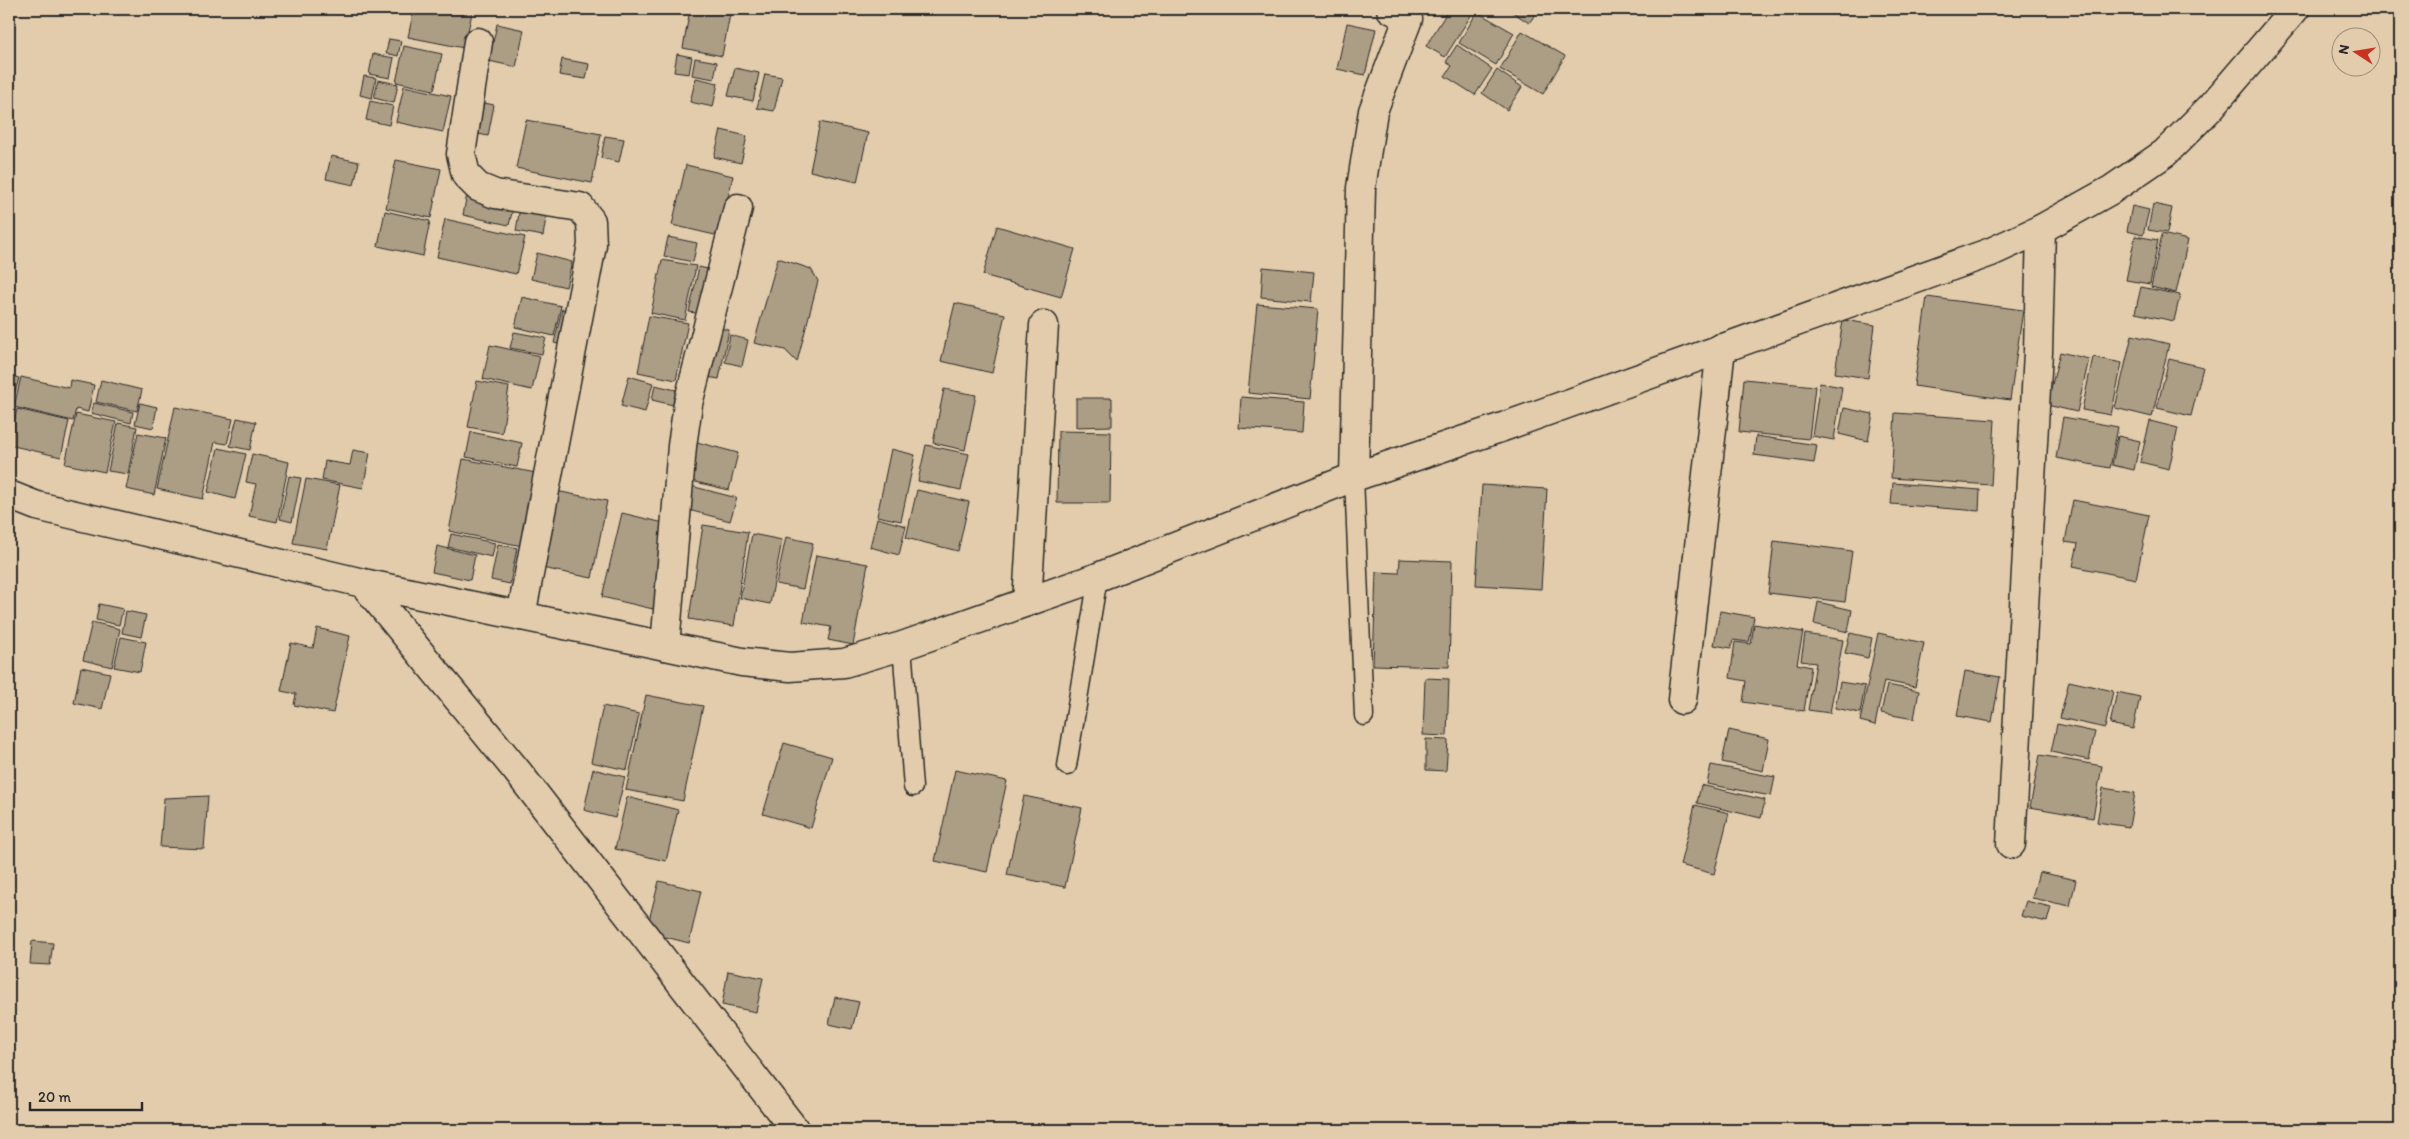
<svg xmlns="http://www.w3.org/2000/svg" width="2409" height="1139" font-family="Itim,sans-serif">
<style>
.building{fill:#ac9d85;stroke:#2b2b2b}
.lines{fill:none;stroke-linecap:round;stroke-linejoin:round}
.service-casing{stroke:#2b2b2b;stroke-width:21}
.minor-casing{stroke:#2b2b2b;stroke-width:31}
.tertiary-casing{stroke:#2b2b2b;stroke-width:31}
.service{stroke:#e2ccab;stroke-width:18}
.minor{stroke:#e2ccab;stroke-width:28}
.tertiary{stroke:#e2ccab;stroke-width:28}
</style>
<rect width="100%" height="100%" fill="#e2ccab"/>
<filter id="ink" filterUnits="userSpaceOnUse"><feTurbulence type="fractalNoise" baseFrequency=".02" numOctaves="2"/><feDisplacementMap in="SourceGraphic" scale="10" xChannelSelector="R" yChannelSelector="G"/><feConvolveMatrix kernelMatrix="1 2 1 2 8 2 1 2 1" color-interpolation-filters="sRGB"/></filter>
<g filter="url(#ink)">
<path class="building" d="M414,9H473L464,48L408,37Z
M690,9H731L722,56L683,48Z
M1449,9H1475L1445,57L1426,46Z
M1508,9H1539L1529,23Z
M1477,12L1514,33L1496,65L1459,43Z
M1347,23L1376,29L1365,75L1337,69Z
M497,24L524,30L516,67L489,61Z
M1522,31L1565,56L1543,94L1500,69Z
M389,39L401,41L398,56L386,53Z
M1457,45L1492,69L1475,95L1445,76L1452,66L1446,62Z
M404,46L442,54L434,90L396,82Z
M373,54L394,58L390,78L369,74Z
M677,54L692,57L689,74L674,72Z
M695,58L717,62L714,79L692,75Z
M562,59L589,64L586,79L559,75Z
M735,68L759,73L753,101L728,96Z
M1497,70L1522,87L1507,110L1482,93Z
M765,74L782,77L774,111L757,108Z
M364,76L376,78L372,98L360,95Z
M696,78L718,83L713,107L690,102Z
M378,80L398,84L394,103L374,98Z
M404,86L451,96L443,132L396,122Z
M370,101L393,106L389,125L366,120Z
M475,101L494,105L488,136L469,132Z
M526,120L601,134L592,183L516,168Z
M820,122L868,133L857,182L810,171Z
M721,130L747,136L741,163L714,157Z
M605,136L624,139L619,162L601,158Z
M331,156L359,162L354,185L326,179Z
M396,160L441,169L431,218L386,208Z
M686,165L733,176L719,236L672,225Z
M467,194L514,204L509,225L463,215Z
M2153,204L2172,208L2167,233L2148,230Z
M2132,206L2149,210L2143,235L2127,231Z
M520,207L547,212L543,236L516,231Z
M385,211L430,221L423,256L378,246Z
M445,219L525,237L516,274L437,257Z
M997,226L1075,249L1061,297L983,275Z
M2162,234L2188,240L2176,293L2151,287Z
M2135,236L2158,240L2150,284L2126,280Z
M668,237L697,243L693,262L664,256Z
M537,253L572,262L566,287L531,279Z
M778,258L811,269L818,281L797,362L785,350L754,343Z
M662,260L696,266L685,320L651,313Z
M699,267L712,270L702,314L689,312Z
M1263,267L1314,272L1311,302L1261,297Z
M2141,287L2180,295L2174,321L2135,313Z
M522,297L561,306L554,336L515,327Z
M1927,297L2023,310L2010,400L1914,386Z
M955,303L1005,314L992,373L941,361Z
M1257,304L1318,309L1310,399L1248,393Z
M562,309L576,312L570,347L554,343Z
M649,316L688,323L676,380L638,372Z
M1843,320L1875,325L1868,378L1835,373Z
M711,326L729,330L719,379L701,376Z
M514,332L546,338L542,354L510,348Z
M730,335L748,340L742,366L725,362Z
M2132,335L2169,344L2152,417L2115,408Z
M490,345L540,356L532,390L483,379Z
M2060,352L2089,359L2077,412L2047,405Z
M2093,357L2122,363L2111,415L2082,410Z
M2169,359L2203,367L2191,416L2157,408Z
M9,375L19,378L13,399L9,398Z
M629,376L653,383L645,412L621,406Z
M21,377L69,388L70,380L94,385L88,412L76,409L73,421L14,407Z
M1744,379L1815,386L1809,439L1739,432Z
M101,380L142,390L137,411L96,402Z
M477,381L509,387L502,433L468,427Z
M1820,383L1842,387L1834,440L1812,436Z
M655,385L676,390L673,405L652,400Z
M944,389L976,395L965,450L933,443Z
M1241,397L1304,402L1302,433L1239,428Z
M1076,398H1112V426L1076,427Z
M9,399L13,400L9,421Z
M94,403L133,412L131,423L91,413Z
M140,403L157,407L153,428L135,424Z
M175,407L233,419L227,444L215,442L203,499L157,489Z
M1844,408L1873,414L1868,441L1839,434Z
M17,409L69,421L61,457L9,445Z
M1895,413L1995,420L1991,485L1891,478Z
M76,414L116,422L105,472L65,464Z
M2063,417L2118,427L2110,468L2056,458Z
M237,418L256,422L250,450L230,446Z
M2150,421L2178,428L2169,469L2140,462Z
M118,423L137,427L128,474L108,471Z
M1058,431L1111,432L1110,503H1057Z
M471,432L522,443L517,467L466,457Z
M138,433L166,438L154,495L126,489Z
M1756,436L1817,445L1814,463L1754,455Z
M2118,436L2140,441L2134,470L2112,465Z
M693,441L738,453L729,490L683,479Z
M926,445L969,454L961,490L918,481Z
M218,448L246,454L235,499L208,492Z
M891,449L915,455L901,521L877,516Z
M353,450L370,453L363,488L322,480L325,461L350,465Z
M252,454L289,462L277,522L249,516L256,484L246,482Z
M463,459L536,473L522,546L449,531Z
M289,476L301,478L292,522L280,519Z
M306,479L340,485L327,549L293,543Z
M1893,483L1980,490L1979,511L1891,504Z
M687,485L737,498L730,521L681,508Z
M1482,485L1547,489L1541,589L1476,585Z
M917,490L969,502L958,551L906,538Z
M556,491L607,501L592,578L542,568Z
M2073,500L2149,515L2136,579L2073,566L2078,544L2065,542Z
M622,513L672,525L653,609L602,597Z
M877,518L906,526L899,555L870,547Z
M703,525L748,532L734,626L689,619Z
M451,534L495,543L492,557L448,547Z
M752,534L782,540L770,604L740,598Z
M786,537L813,543L803,589L776,584Z
M1774,541L1852,551L1845,602L1768,593Z
M498,544L517,548L510,584L491,580Z
M437,546L475,555L470,580L432,572Z
M816,555L868,564L853,645L828,640L831,627L803,622Z
M1400,559L1452,561L1449,667L1373,665L1376,572L1399,573Z
M1818,602L1852,610L1848,632L1814,624Z
M99,604L123,609L119,625L96,620Z
M126,611L146,615L141,637L122,633Z
M1720,611L1754,617L1749,642L1733,640L1731,648L1714,645Z
M92,622L120,629L112,667L83,660Z
M1754,624L1803,632L1797,664L1811,667L1804,711L1743,702L1746,681L1730,678L1735,642L1751,644Z
M317,628L350,636L333,713L294,705L296,694L281,691L291,643L313,648Z
M1850,633L1872,638L1868,658L1845,653Z
M1878,633L1924,643L1915,687L1884,681L1875,725L1860,721Z
M1805,634L1843,640L1830,713L1808,710L1816,663L1801,661Z
M121,637L146,642L140,672L114,667Z
M81,667L110,673L102,709L74,703Z
M1965,671L2000,677L1992,722L1957,716Z
M1425,678L1449,679L1447,736L1423,735Z
M2069,681L2113,691L2105,728L2060,718Z
M1840,682L1865,686L1860,713L1835,708Z
M1887,685L1919,691L1914,719L1881,713Z
M2117,692L2140,697L2133,729L2110,724Z
M646,695L703,706L683,801L626,790Z
M603,706L639,714L627,770L591,762Z
M2057,724L2095,732L2089,760L2051,752Z
M1729,730L1769,739L1763,771L1722,762Z
M1426,739L1448,740L1446,771L1426,770Z
M784,743L832,757L811,828L763,814Z
M2040,755L2102,766L2093,818L2030,807Z
M1711,765L1775,777L1771,796L1707,784Z
M593,769L625,777L615,818L584,810Z
M955,770L1007,781L987,872L935,861Z
M1701,785L1765,800L1761,818L1697,803Z
M2103,788L2135,793L2129,827L2097,822Z
M208,796L204,849L160,847L164,798Z
M1024,796L1082,808L1065,887L1007,875Z
M627,797L678,810L666,861L615,849Z
M1695,805L1729,813L1714,874L1680,865Z
M2039,872L2076,880L2070,906L2032,898Z
M659,881L701,891L689,943L646,932Z
M2026,901L2051,907L2047,922L2021,916Z
M32,941L53,943L50,965L30,964Z
M728,971L763,978L756,1012L722,1005Z
M835,997L859,1002L852,1029L829,1024Z"/>
<g class="lines">
<g class="service-casing">
<path id="service" d="M1354,477L1364,716
M902,646L913,787
M1067,766L1098,577"/>
</g>
<g class="minor-casing">
<path id="minor" d="M478,42L461,154L466,175L478,187L495,194L580,207L591,221L592,245L521,616
M1354,477L1361,188L1373,111L1408,19L1391,9
M1027,602L1044,325
M665,646L682,446L688,404L738,208
M1682,700L1721,348
M2011,844L2038,352L2041,229"/>
</g>
<g class="tertiary-casing">
<path id="tertiary" d="M9,495L37,506L363,583L742,662L790,667L844,663L902,646L1098,577L1354,477L1503,427L1991,252L2041,229L2111,190L2165,153L2211,107L2295,9
M363,583L517,771L795,1130"/>
</g>
<use href="#service" class="service"/>
<use href="#minor" class="minor"/>
<use href="#tertiary" class="tertiary"/>
</g>
</g>
<rect width="2409" height="1139" fill="none" stroke="#e2ccab" stroke-width="30"/>
<rect x="15" y="15" width="2379" height="1109" fill="none" stroke="#2b2b2b" stroke-width="2" filter="url(#ink)"/>
<g transform="translate(2356 52) rotate(282)"><circle r="24" fill="#e2ccab" stroke="#998c78"/>
<path d="M0-4L9 19L0 12L-9 19Z" fill="#c8321e"/>
<text y="-8" font-size="14" font-weight="bold" text-anchor="middle" fill="#2b2b2b">N</text>
</g>
<path d="M30 1102v8h112v-8" fill="none" stroke="#2b2b2b" stroke-width="2.5"/>
<text x="38" y="1102" font-size="15" fill="#2b2b2b" stroke="#e2ccab" stroke-width="4" paint-order="stroke">20 m</text>
</svg>
